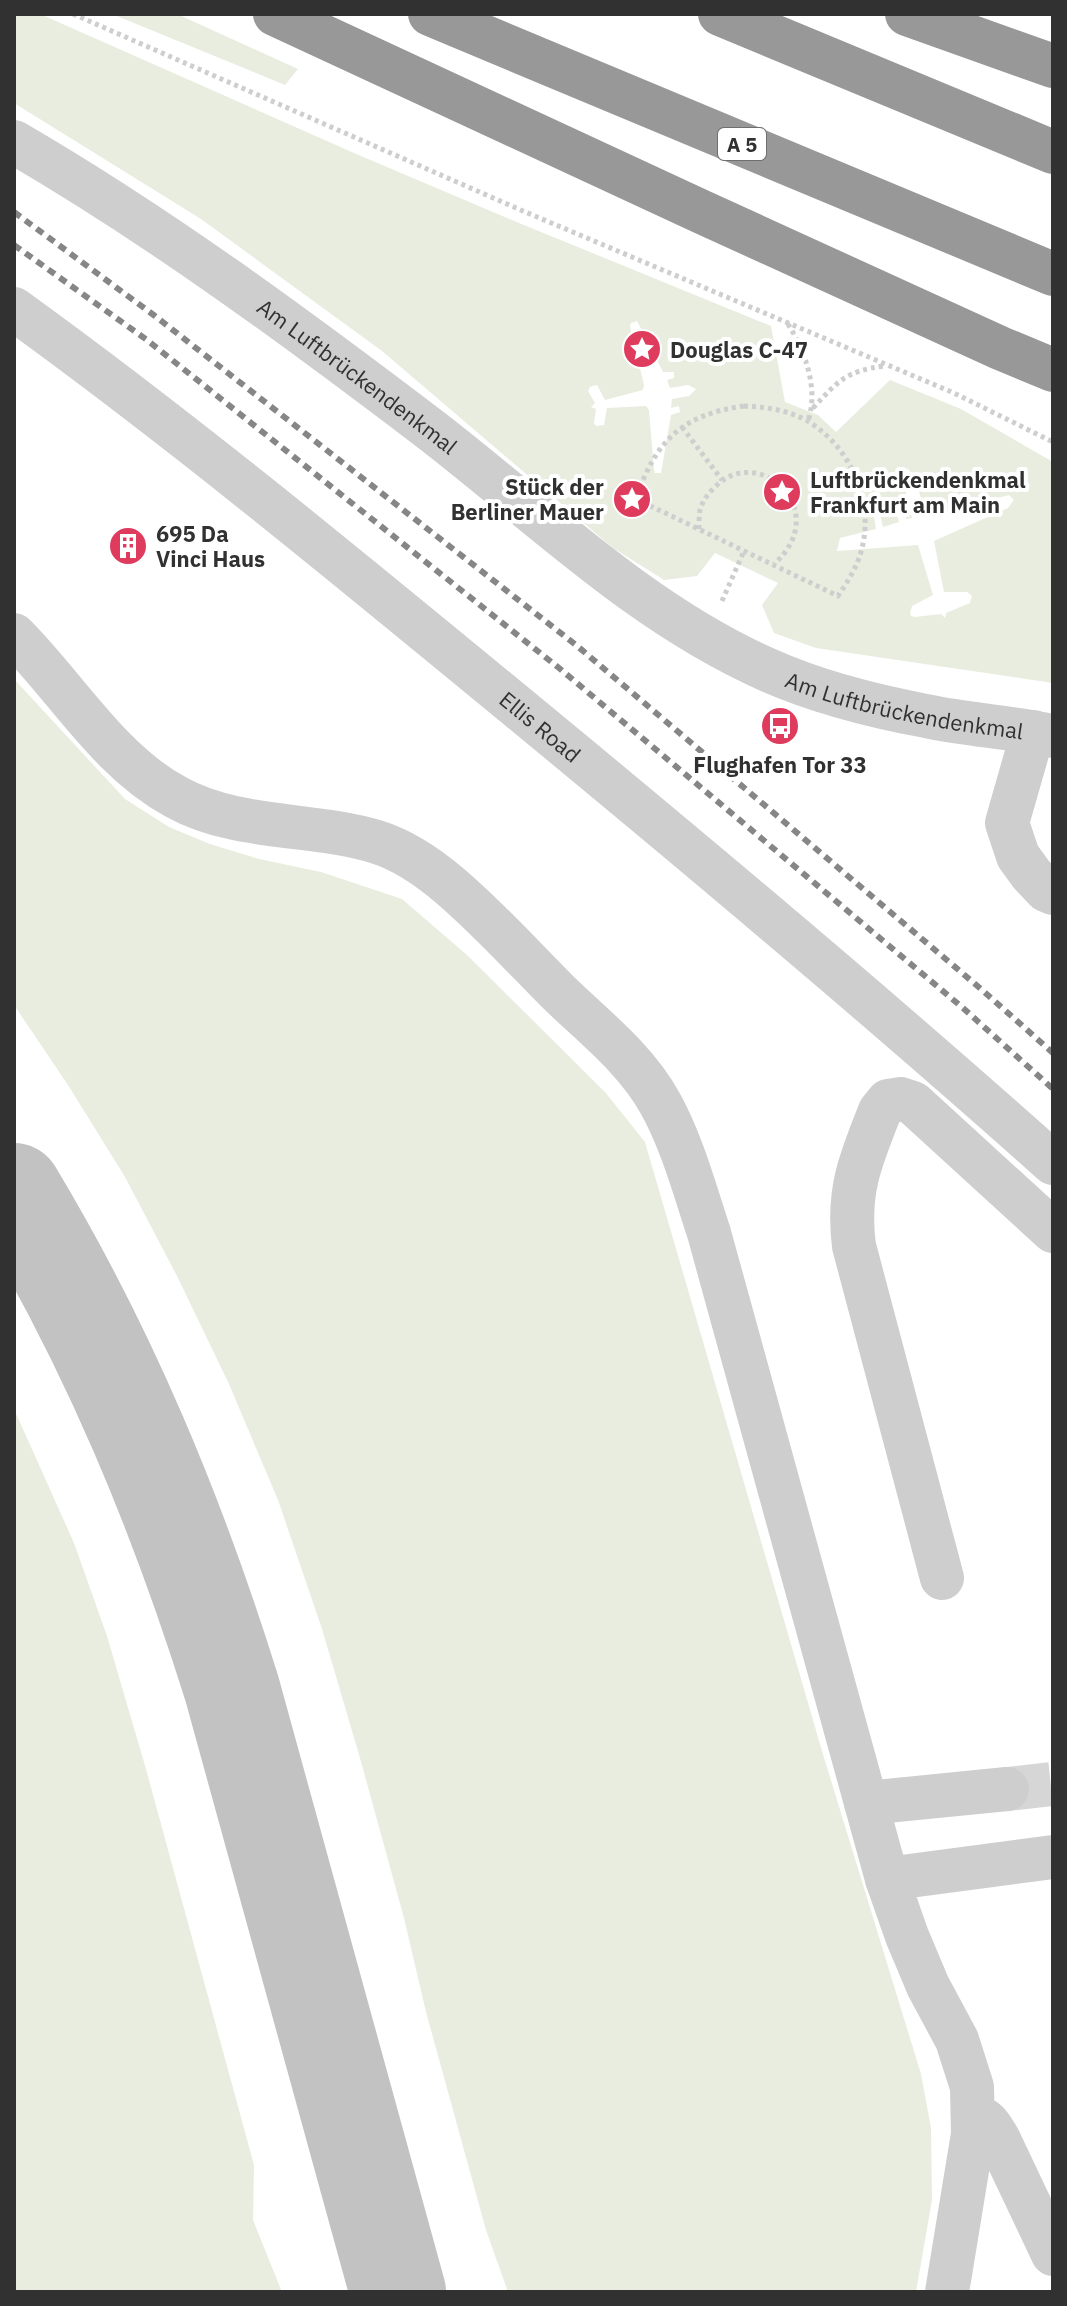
<svg xmlns="http://www.w3.org/2000/svg" width="1067" height="2306" font-family="'IBM Plex Sans',sans-serif">
<style>
.green{fill:#e8eddf;fill-rule:evenodd}
.lines{fill:none;stroke-linecap:round;stroke-linejoin:round}
.taxiway{stroke:#c2c2c2;stroke-width:96}
.minor-tunnel{stroke:#d6d6d6;stroke-width:44;stroke-dasharray:44 22;stroke-linecap:butt}
.path{stroke:#cecece;stroke-width:5;stroke-dasharray:4 4;stroke-linecap:butt}
.minor{stroke:#cecece;stroke-width:44}
.highway{stroke:#989898;stroke-width:44}
.rail{stroke:#868686;stroke-width:6;stroke-dasharray:8 6;stroke-linecap:butt}
.labels{text-anchor:middle;dominant-baseline:central;stroke-width:8;stroke-linejoin:round;paint-order:stroke}
.shield{fill:#fff;stroke:#6f6f6f;stroke-width:2}
.shield-label{font-size:20px;font-weight:bold;fill:#313131}
.poi-label{font-size:22px;font-weight:bold;fill:#313131;stroke:#fff;text-anchor:start}
.street-label{font-size:22px;fill:#313131;stroke:#fff}
</style>
<rect width="100%" height="100%" fill="#fff"/>
<path class="green" d="M14,14H40L354,153L519,223L771,326L785,402L818,415L836,432L890,380L961,409L1053,462V683L816,648L774,633L762,605L778,583L715,553L697,576L664,580L613,548L382,351L201,219L14,103ZM637,321L663,372H674V378L667,380L670,388L688,385L696,389L689,396L672,399L671,408L679,406L680,412L671,415L661,473H655L654,470L649,410L646,406L607,408L604,425L596,426L594,423L596,409L591,407L595,403L588,391L590,387L597,385L605,400L643,390L644,385L630,326L631,323ZM907,468L914,476L926,514L932,513L929,498L936,497L940,512L956,508L953,496L959,494L963,507L1009,495L1014,500L1008,508L934,541L944,592H967L972,596L970,603L946,613L945,618L941,614L915,617L911,616L910,613L912,606L933,595L918,545L837,551L840,538L876,529L874,516L880,514L883,527L899,522L895,508L902,505L906,519L912,518C908,502 902,484 907,468Z
M112,14H177L298,69L285,85Z
M14,679L125,799L169,827L210,844L259,859L321,872L402,899L467,955L605,1092L645,1142L822,1751L921,2074L931,2128L932,2200L916,2292H508L486,2230L426,2012L404,1918L360,1758L322,1629L278,1500L229,1384L177,1276L125,1177L68,1085L14,1005Z
M14,1409L74,1543L107,1636L146,1769L254,2165L253,2220L282,2292H14Z"/>
<g class="lines">
<path class="taxiway" d="M14,1191C109,1349 177,1513 232,1689L398,2292"/>
<path class="minor-tunnel" d="M1007,1789L1053,1784"/>
<path class="path" d="M73,14L523,211L954,393L1053,442
M788,324C805,351 819,389 808,421
M744,406C767,407 789,410 809,422C854,450 877,508 859,558C854,572 846,584 838,596L636,499C655,441 683,414 744,406Z
M813,408C838,381 846,371 884,366
M682,427L722,480
M699,529C699,523 699,516 700,510C703,500 709,492 717,485C761,444 833,512 774,564
M722,601L744,551
M780,726H797"/>
<g class="minor">
<path id="s1" d="M14,142C160,227 297,328 431,430C540,514 641,614 768,670C817,692 873,706 926,716C968,725 1011,727 1053,736"/>
<path id="s2" d="M14,309C173,424 324,548 476,673C671,833 865,995 1053,1163"/>
<path d="M14,635C67,688 109,761 176,797C237,831 312,822 377,842C402,850 429,868 449,885C488,918 522,956 558,992C593,1026 636,1059 660,1103C682,1142 695,1191 709,1233L887,1879L907,1936L928,1986L957,2040L972,2087L973,2134L947,2292"/>
<path d="M1033,732L1007,823L1018,856L1031,874L1046,890L1053,893"/>
<path d="M942,1578L854,1246C847,1192 860,1161 880,1111L888,1101L901,1099L913,1103L1053,1231"/>
<path d="M866,1803L1007,1789"/>
<path d="M887,1879L1053,1857"/>
<path d="M974,2116C987,2118 991,2127 998,2138L1053,2254"/>
</g>
<path class="highway" d="M275,14L702,212L1000,348L1053,370
M430,14L1053,274
M720,14L1053,152
M907,14L1053,66"/>
<path class="rail" d="M14,212L155,316L576,645L981,989L1053,1053
M14,245L147,340L559,668L963,1008L1053,1089"/>
</g>
<defs>
<g id="sight-disc" transform="scale(2)"><circle r="9.5" fill="#df3b5d" stroke="#fff"/><path d="M0-6L1.8-2.2L6-1.7L2.9 1.2L3.7 5.4L0 3.3L-3.7 5.4L-2.9 1.2L-6-1.7L-1.8-2.2Z" fill="#fff"/></g>
<g id="building-disc" transform="scale(2)"><circle r="9.5" fill="#df3b5d" stroke="#fff"/><path d="M-4-6H4V6H1V3H-1V6H-4ZM-2.5-4.3h1.7v1.8h-1.7ZM.8-4.3h1.7v1.8H.8ZM-2.5-1h1.7V.8h-1.7ZM.8-1h1.7V.8H.8Z" fill="#fff"/></g>
<g id="bus-disc" transform="scale(2)"><circle r="9.5" fill="#df3b5d" stroke="#fff"/><path d="M-5-6H5V4H4V6H2V4H-2V6H-4V4H-5ZM-3.5-4V0h7V-4ZM-3.5 1.2v1.5H-2V1.2ZM2 1.2v1.5H3.5V1.2Z" fill="#fff"/></g>
</defs>
<g fill-rule="evenodd">
<use href="#sight-disc" x="642" y="349"/>
<use href="#sight-disc" x="782" y="492"/>
<use href="#sight-disc" x="632" y="499"/>
<use href="#building-disc" x="128" y="546"/>
<use href="#bus-disc" x="780" y="726"/>
</g>
<g class="labels">
<rect class="shield" x="718" y="128" width="48" height="32" rx="6"/>
<g class="shield-label">
<text x="742" y="144">A 5</text>
</g>
<g class="poi-label">
<text x="670" y="349">Douglas C-47</text>
<text x="810" y="479">Luftbrückendenkmal<tspan x="810" dy="25">Frankfurt am Main</tspan></text>
<text x="604" y="486" text-anchor="end">Stück der<tspan x="604" dy="25">Berliner Mauer</tspan></text>
<text x="156" y="533">695 Da<tspan x="156" dy="25">Vinci Haus</tspan></text>
<text x="780" y="764" text-anchor="middle">Flughafen Tor 33</text>
</g>
<g class="street-label">
<text stroke="none"><textPath href="#s1" startOffset="416">Am Luftbrückendenkmal</textPath></text>
<text stroke="none"><textPath href="#s1" startOffset="1064">Am Luftbrückendenkmal</textPath></text>
<text stroke="none"><textPath href="#s2" startOffset="672">Ellis Road</textPath></text>
</g>
</g>
<rect width="1067" height="2306" fill="none" stroke="#313131" stroke-width="32"/>
</svg>
